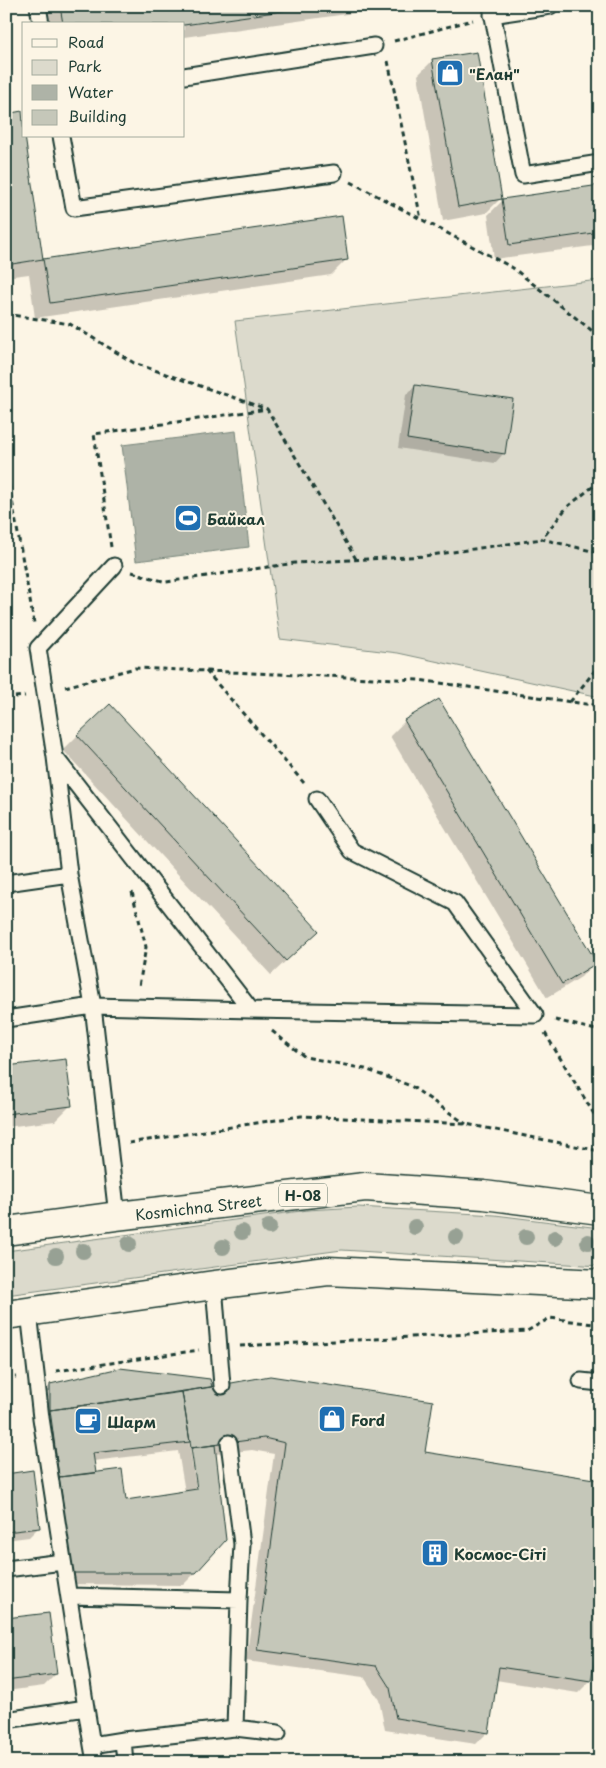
<svg xmlns="http://www.w3.org/2000/svg" width="606" height="1768" font-family="'Playpen Sans',sans-serif">
<style>
.green{fill:#dcdacc;stroke:#7e8c80}
.water{fill:#aeb3a7;stroke:#758479}
.shadow{fill:#0003;fill-rule:evenodd}
.building{fill:#c5c7b9;stroke:#1f3d34}
.lines{fill:none;stroke-linecap:round;stroke-linejoin:round}
.lane-casing{stroke:#1f3d34;stroke-width:19}
.primary-casing{stroke:#1f3d34;stroke-width:31}
.path{stroke:#1f3d34;stroke-width:3;stroke-dasharray:5 4;stroke-linecap:butt}
.lane{stroke:#fcf5e5;stroke-width:15}
.primary{stroke:#fcf5e5;stroke-width:28}
.tree{fill:#97a194}
.labels{text-anchor:middle;dominant-baseline:central;stroke-width:4;stroke-linejoin:round;paint-order:stroke}
.shield{fill:#fcf5e5;stroke:#617469;stroke-width:1}
.shield-label{font-size:14px;font-weight:bold;fill:#1f3d34}
.poi-label{font-size:15px;font-weight:bold;fill:#1f3d34;stroke:#fcf5e5;text-anchor:start}
.street-label{font-size:15px;fill:#1f3d34;stroke:#fcf5e5}
</style>
<rect width="100%" height="100%" fill="#fcf5e5"/>
<filter id="ink" filterUnits="userSpaceOnUse"><feTurbulence type="fractalNoise" baseFrequency=".02" numOctaves="2"/><feDisplacementMap in="SourceGraphic" scale="10" xChannelSelector="R" yChannelSelector="G"/><feConvolveMatrix kernelMatrix="1 2 1 2 8 2 1 2 1" color-interpolation-filters="sRGB"/></filter>
<g filter="url(#ink)">
<path class="green" d="M600,280V697L398,653L280,639L235,321Z
M358,1207L495,1215L600,1228V1266L342,1250L6,1295V1251L308,1210Z"/>
<path class="water" d="M236,431L249,547L136,561L122,445Z"/>
<path class="shadow" d="M54,6H373L368,11L184,37V24H46L45,15Z
M433,60L501,198L486,213L443,221L418,75Z
M6,115L24,136L42,260L340,217L346,260L331,275L35,318L29,274L6,277Z
M600,186V245L494,259L488,215L503,200Z
M415,386L504,453L495,463L398,448L406,395Z
M405,721L595,962L581,977L547,998L390,736Z
M78,735L318,931L271,975L63,750Z
M6,1068L70,1106L55,1121L6,1127Z
M50,1385L211,1388L423,1453L600,1481V1632H598L590,1681L578,1693L496,1680L488,1732L476,1744L385,1730L379,1700L364,1677L246,1661L274,1454L252,1450L215,1454L195,1573L183,1585L62,1584L41,1395ZM191,1440L200,1495H197L189,1442ZM178,1451L185,1492L125,1502L95,1474L93,1461Z
M6,1475L39,1527L29,1537L6,1540Z
M6,1620L56,1674L44,1686L6,1691Z"/>
<path class="building" d="M60,6H317L184,25L63,24Z
M477,52L502,199L458,207L432,59Z
M22,111L24,136H25L43,259L6,265V114Z
M600,185V232L509,245L502,199Z
M342,216L348,260L50,303L43,259Z
M415,385L513,399L505,454L407,439Z
M439,699L597,963L562,984L404,720Z
M110,704L319,931L286,961L77,735Z
M66,1059L72,1106L6,1114V1066Z
M120,1368L210,1379L212,1387L50,1410V1384Z
M270,1376L433,1401L425,1452L600,1480V1626L591,1681L499,1667L489,1733L396,1718L390,1688L376,1666L257,1650L285,1443L264,1438L191,1448L182,1392Z
M182,1392L190,1442L93,1453L96,1473L59,1477L50,1410Z
M215,1445L226,1540L196,1573H73L59,1477L122,1469L126,1500L197,1489L191,1448Z
M33,1470L40,1528L6,1532V1474Z
M49,1613L57,1674L6,1681V1618Z"/>
<g class="lines">
<g class="lane-casing">
<path id="lane" d="M38,6L41,24
M491,6L523,175L600,163
M492,15L550,6
M184,76L374,46
M61,136L74,208L334,173
M114,566L38,648L55,757L69,874L93,1006L117,1216
M55,757L251,1010L535,1015L455,903L352,851L317,799
M6,883L69,874
M6,1019L93,1006L251,1010
M214,1285L222,1386
M29,1312L41,1418L86,1708
M581,1381L600,1383
M229,1443L242,1544L239,1600L235,1728L278,1733
M6,1569L63,1562
M69,1596L239,1600
M6,1720L86,1708L92,1745L123,1740L235,1728
M123,1740L125,1762
M92,1745L95,1762"/>
</g>
<g class="primary-casing">
<g id="primary">
<path id="s1" d="M6,1231L117,1216L365,1187L484,1195L600,1210"/>
<path d="M6,1315L214,1285L328,1271L600,1284"/>
</g>
</g>
<path class="path" d="M394,41L473,20
M388,61L421,219
M351,182L513,268L600,337
M6,314L70,324L134,363L267,409L356,559
M6,467L34,623
M600,481L567,507L542,539L600,553
M111,547L94,434L267,409
M132,572L166,582L295,563L425,556L542,539
M206,671L304,783
M65,687L135,668L419,680L600,706
M6,698L25,696
M570,702L600,664
M132,892L146,947L139,986
M555,1020L600,1031
M272,1031L305,1057L365,1069L411,1086L466,1124
M545,1033L600,1124
M129,1143L301,1116L466,1124L600,1151
M240,1346L527,1331L550,1318L600,1325
M56,1371L199,1350
M6,1378L16,1377"/>
<use href="#lane" class="lane"/>
<use href="#primary" class="primary"/>
</g>
<g class="tree">
<circle cx="269" cy="1227" r="8"/>
<circle cx="415" cy="1227" r="8"/>
<circle cx="242" cy="1232" r="8"/>
<circle cx="456" cy="1237" r="8"/>
<circle cx="526" cy="1237" r="8"/>
<circle cx="555" cy="1238" r="8"/>
<circle cx="588" cy="1242" r="8"/>
<circle cx="129" cy="1244" r="8"/>
<circle cx="223" cy="1247" r="8"/>
<circle cx="83" cy="1251" r="8"/>
<circle cx="56" cy="1256" r="8"/>
</g>
</g>
<defs>
<g id="shop-square" transform="scale(1.4375)"><rect x="-9" y="-9" width="18" height="18" rx="4" fill="#1f6fb2" stroke="#fcf5e5"/><path d="M-5-2.5h2.3a2.7 3.5 0 0 1 5.4 0H5L5.5 6h-11ZM-1.5-2.5h3a1.5 2.3 0 0 0-3 0Z" fill="#fff"/></g>
<g id="stadium-square" transform="scale(1.4375)"><rect x="-9" y="-9" width="18" height="18" rx="4" fill="#1f6fb2" stroke="#fcf5e5"/><path d="M0-5a6.5 5 0 1 0 0 10a6.5 5 0 1 0 0-10ZM-3.5-1.8h7v3.6h-7Z" fill="#fff"/></g>
<g id="cafe-square" transform="scale(1.4375)"><rect x="-9" y="-9" width="18" height="18" rx="4" fill="#1f6fb2" stroke="#fcf5e5"/><path d="M-5.5-4.5H6V0H3Q3 3.5 0 3.5H-2.5Q-5.5 3.5-5.5 0ZM3-3.2v2h1.7v-2ZM-6 4.5H4V6H-6Z" fill="#fff"/></g>
<g id="building-square" transform="scale(1.4375)"><rect x="-9" y="-9" width="18" height="18" rx="4" fill="#1f6fb2" stroke="#fcf5e5"/><path d="M-4-6H4V6H1V3H-1V6H-4ZM-2.5-4.3h1.7v1.8h-1.7ZM.8-4.3h1.7v1.8H.8ZM-2.5-1h1.7V.8h-1.7ZM.8-1h1.7V.8H.8Z" fill="#fff"/></g>
</defs>
<g fill-rule="evenodd">
<use href="#shop-square" x="450" y="73"/>
<use href="#stadium-square" x="188" y="518"/>
<use href="#shop-square" x="332" y="1419"/>
<use href="#cafe-square" x="88" y="1421"/>
<use href="#building-square" x="435" y="1553"/>
</g>
<g class="labels">
<rect class="shield" x="279" y="1183.5" width="48" height="23" rx="4"/>
<g class="shield-label">
<text x="303" y="1195">Н-08</text>
</g>
<g class="poi-label">
<text x="469" y="73">"Елан"</text>
<text x="207" y="518">Байкал</text>
<text x="351" y="1419">Ford</text>
<text x="107" y="1421">Шарм</text>
<text x="454" y="1553">Космос-Сіті</text>
</g>
<g class="street-label">
<text stroke="none"><textPath href="#s1" startOffset="194">Kosmichna Street</textPath></text>
</g>
</g>
<rect width="606" height="1768" fill="none" stroke="#fcf5e5" stroke-width="25"/>
<rect x="12" y="12" width="581" height="1743" fill="none" stroke="#1f3d34" stroke-width="2" filter="url(#ink)"/>
<rect x="22" y="22" width="162" height="115" fill="#fcf5e5" stroke="#a4ab9e"/>
<rect x="32" y="39" width="25" height="8" fill="#fcf5e5" stroke="#a4ab9e"/>
<text x="68" y="48" font-size="15" fill="#1f3d34">Road</text>
<rect x="32" y="60" width="25" height="15" fill="#dcdacc" stroke="#a4ab9e"/>
<text x="68" y="72" font-size="15" fill="#1f3d34">Park</text>
<rect x="32" y="85" width="25" height="15" fill="#aeb3a7" stroke="#a4ab9e"/>
<text x="68" y="98" font-size="15" fill="#1f3d34">Water</text>
<rect x="32" y="110" width="25" height="15" fill="#c5c7b9" stroke="#a4ab9e"/>
<text x="68" y="122" font-size="15" fill="#1f3d34">Building</text>
</svg>
